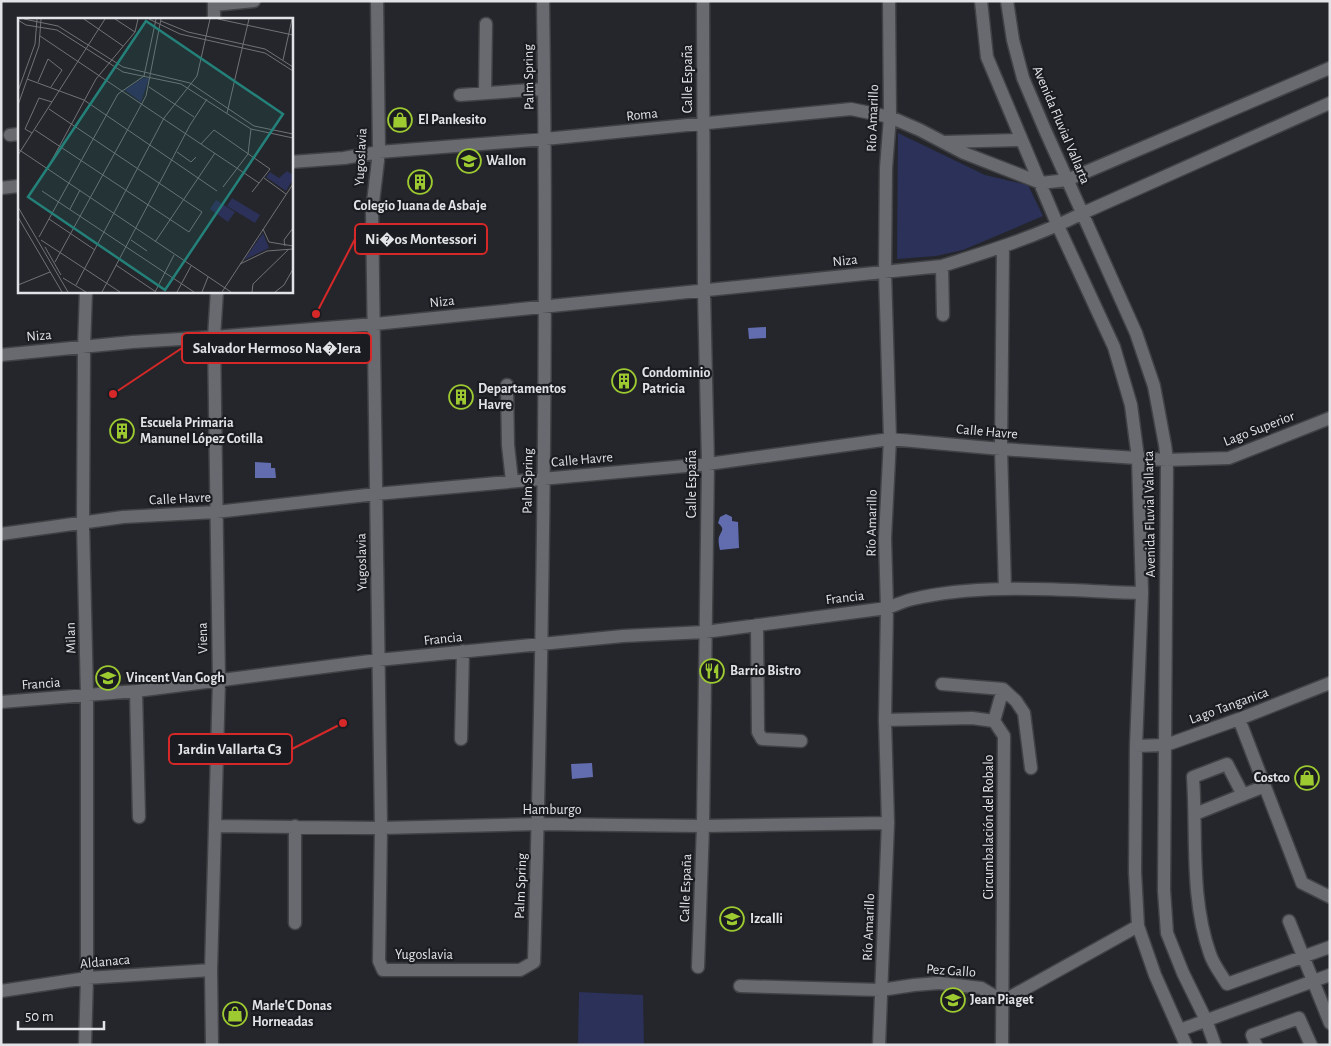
<svg xmlns="http://www.w3.org/2000/svg" width="1331" height="1046" font-family="'Alegreya Sans',sans-serif">
<style>
.green{fill:#2b3158}
.water{fill:#626daf}
.lines{fill:none;stroke-linecap:round;stroke-linejoin:round}
.minor-casing{stroke:#414246;stroke-width:15}
.minor{stroke:#686a70;stroke-width:12}
.labels{text-anchor:middle;dominant-baseline:central;stroke-width:4.5;stroke-linejoin:round;paint-order:stroke}
.street-label{font-size:14px;fill:#e2e3e6;stroke:#1b1c21}
.poi-label{font-size:14px;font-weight:bold;fill:#e2e3e6;stroke:#1b1c21;text-anchor:start}
.inset-road{fill:none;stroke:#717276;stroke-width:1}
.view{fill:#24817a;fill-opacity:0.15;stroke:#24817a;stroke-width:2.5}
.inset-edge{fill:none;stroke:#e2e3e6;stroke-width:2.5}
.leader{fill:none;stroke:#d62828;stroke-width:2}
.callout-dot{fill:#d62828;stroke:#1b1c21;stroke-width:2}
.callout{fill:#1b1c21;stroke:#d62828;stroke-width:2}
.callout-label{font-size:15px;text-anchor:middle;font-weight:bold;fill:#e2e3e6}
</style>
<rect width="100%" height="100%" fill="#25262b"/>
<path class="green" d="M898,133L985,175L1028,185L1043,216L963,250L936,256L897,259Z
M579,992L643,995L644,1045H578Z"/>
<path class="water" d="M766,327V338L749,339L748,328Z
M255,462L271,463V468H275L276,478H255Z
M726,514L732,517V521L738,522L739,548L720,550C719,546 718,540 719,537C722,530 725,529 718,523L720,517Z
M592,763L593,777L572,779L571,764Z"/>
<g class="lines">
<g class="minor-casing">
<path id="minor" d="M214,1V19
M377,1L379,152L372,211L381,828L379,961L383,970H520L534,962C543,642 548,321 543,1
M981,1L987,57L1058,226L1114,347L1131,405L1138,458L1142,593L1136,746L1135,872L1138,926L1155,975L1186,1045
M1007,1L1013,40L1023,78L1045,130L1136,333L1154,386L1165,445L1167,460L1164,890L1167,933L1183,973L1206,1020L1215,1045
M214,5L254,1
M485,93L486,24
M460,95L544,89
M10,135L19,134
M944,142L1021,140
M291,162L344,158L379,152L545,139L851,109L890,117L920,130L964,153L1041,183L1067,180L1330,68
M1,188L19,186
M1003,248L1001,449L1005,589
M942,266L943,315
M1,355L132,342L214,337L375,324L942,266C990,251 1038,236 1083,213L1330,103
M507,385L508,445L512,481
M1,534L123,517L216,512L376,494L708,464L890,439L1001,449L1167,460L1229,458L1330,418
M757,625L758,732L762,739L801,741
M942,684L1003,689L994,721
M1003,689L1016,701L1024,713L1031,768
M136,691L139,817
M1,702L136,691L378,660L623,636L705,632L887,608C896,605 904,601 913,599C984,582 1069,591 1142,593
M1239,719L1302,883L1330,897
M885,720L972,718L994,721L1004,736L1002,1045
M461,739L463,651
M1136,746L1166,745L1239,719L1330,683
M1243,795L1227,764L1193,777C1197,835 1190,898 1210,954C1213,964 1221,974 1227,984L1330,947
M1195,814L1265,786
M216,826L381,828L538,824L703,826L888,823
M295,826V923
M1289,921L1330,1023
M698,967L703,826L708,464L704,292L703,1
M740,986L881,990L914,985L939,983L981,988L1003,1001L1138,926
M1,991L87,978L211,970
M1180,1030L1330,975
M85,1045L87,978V696L83,524L84,348L86,291
M212,1045L211,970L219,681L214,337L217,291
M879,1045L888,823L885,720L887,608L885,538L890,439L885,272L886,168L890,117L889,1
M1256,1045L1252,1035L1299,1018L1311,1045"/>
</g>
<use href="#minor" class="minor"/>
</g>
<defs>
<g id="shop-ring" transform="scale(1.25)"><circle r="9.5" fill="#1b1c21" stroke="#9dca31" stroke-width="1.5"/><path d="M-5-2.5h2.3a2.7 3.5 0 0 1 5.4 0H5L5.5 6h-11ZM-1.5-2.5h3a1.5 2.3 0 0 0-3 0Z" fill="#9dca31"/></g>
<g id="school-ring" transform="scale(1.25)"><circle r="9.5" fill="#1b1c21" stroke="#9dca31" stroke-width="1.5"/><path d="M0-5L7-2L0 1L-7-2ZM-4 1L0 2.5L4 1V4Q0 6-4 4Z" fill="#9dca31"/></g>
<g id="building-ring" transform="scale(1.25)"><circle r="9.5" fill="#1b1c21" stroke="#9dca31" stroke-width="1.5"/><path d="M-4-6H4V6H1V3H-1V6H-4ZM-2.5-4.3h1.7v1.8h-1.7ZM.8-4.3h1.7v1.8H.8ZM-2.5-1h1.7V.8h-1.7ZM.8-1h1.7V.8H.8Z" fill="#9dca31"/></g>
<g id="restaurant-ring" transform="scale(1.25)"><circle r="9.5" fill="#1b1c21" stroke="#9dca31" stroke-width="1.5"/><path d="M-5-6h1v4h1v-4h1v4h1v-4h1v5L-1.5 .5V6h-2V.5L-5-1ZM5-6V6H3V1.5H1.5Q1.5-4 5-6Z" fill="#9dca31"/></g>
</defs>
<g fill-rule="evenodd">
<use href="#shop-ring" x="400" y="120"/>
<use href="#school-ring" x="469" y="161"/>
<use href="#building-ring" x="420" y="182"/>
<use href="#building-ring" x="624" y="381"/>
<use href="#building-ring" x="461" y="397"/>
<use href="#building-ring" x="122" y="431"/>
<use href="#restaurant-ring" x="712" y="671"/>
<use href="#school-ring" x="108" y="678"/>
<use href="#shop-ring" x="1307" y="778"/>
<use href="#school-ring" x="732" y="919"/>
<use href="#school-ring" x="953" y="1000"/>
<use href="#shop-ring" x="235" y="1014"/>
</g>
<g class="labels">
<g class="street-label">
<text transform="translate(529 77) rotate(-91)">Palm Spring</text>
<text transform="translate(688 79) rotate(-90)">Calle España</text>
<text transform="translate(642 115) rotate(-6)">Roma</text>
<text transform="translate(873 118) rotate(-88)">Río Amarillo</text>
<text transform="translate(1061 125) rotate(67)">Avenida Fluvial Vallarta</text>
<text transform="translate(361 157) rotate(-87)">Yugoslavia</text>
<text transform="translate(845 261) rotate(-6)">Niza</text>
<text transform="translate(442 302) rotate(-6)">Niza</text>
<text transform="translate(39 336) rotate(-5)">Niza</text>
<text transform="translate(1259 429) rotate(-21)">Lago Superior</text>
<text transform="translate(987 432) rotate(5)">Calle Havre</text>
<text transform="translate(582 460) rotate(-5)">Calle Havre</text>
<text transform="translate(528 481) rotate(-89)">Palm Spring</text>
<text transform="translate(692 484) rotate(-90)">Calle España</text>
<text transform="translate(180 499) rotate(-3)">Calle Havre</text>
<text transform="translate(1150 514) rotate(-91)">Avenida Fluvial Vallarta</text>
<text transform="translate(872 523) rotate(-89)">Río Amarillo</text>
<text transform="translate(362 562) rotate(-91)">Yugoslavia</text>
<text transform="translate(845 598) rotate(-7)">Francia</text>
<text transform="translate(71 638) rotate(-92)">Milan</text>
<text transform="translate(203 638) rotate(-91)">Viena</text>
<text transform="translate(443 639) rotate(-6)">Francia</text>
<text transform="translate(41 684) rotate(-4)">Francia</text>
<text transform="translate(1229 706) rotate(-20)">Lago Tanganica</text>
<text x="552" y="810">Hamburgo</text>
<text transform="translate(989 827) rotate(-90)">Circumbalación del Robalo</text>
<text transform="translate(521 886) rotate(-88)">Palm Spring</text>
<text transform="translate(686 888) rotate(-88)">Calle España</text>
<text transform="translate(869 927) rotate(-88)">Río Amarillo</text>
<text x="424" y="955">Yugoslavia</text>
<text transform="translate(105 962) rotate(-5)">Aldanaca</text>
<text transform="translate(951 971) rotate(4)">Pez Gallo</text>
</g>
<g class="poi-label">
<text x="418" y="120">El Pankesito</text>
<text x="486" y="161">Wallon</text>
<text x="420" y="206" text-anchor="middle">Colegio Juana de Asbaje</text>
<text x="642" y="373">Condominio<tspan x="642" dy="16">Patricia</tspan></text>
<text x="478" y="389">Departamentos<tspan x="478" dy="16">Havre</tspan></text>
<text x="140" y="423">Escuela Primaria<tspan x="140" dy="16">Manunel López Cotilla</tspan></text>
<text x="730" y="671">Barrio Bistro</text>
<text x="126" y="678">Vincent Van Gogh</text>
<text x="1290" y="778" text-anchor="end">Costco</text>
<text x="750" y="919">Izcalli</text>
<text x="970" y="1000">Jean Piaget</text>
<text x="252" y="1006">Marle'C Donas<tspan x="252" dy="16">Horneadas</tspan></text>
</g>
</g>
<g transform="translate(18 18)">
<rect width="275" height="275" fill="#25262b"/>
<path d="M125,60H131L123,84L107,72ZM269,153L275,157V161L268,173L248,159L252,154L261,160ZM214,180L242,197L237,205L209,188ZM198,182L217,194L210,204L192,191ZM245,215L251,230L226,242Z" fill="#2b3158"/>
<path class="inset-road" d="M6,1L40,8L105,49L172,65L236,108L275,116M66,1L105,28M97,1L117,14M131,1L162,16L247,35L275,53M200,1L275,17M0,2L8,7L39,12L105,54L163,66L233,111L275,120M143,3L170,14L247,31L275,49M22,18L241,165M265,42L274,1M9,61L66,82L199,173M20,64L30,41L44,52L33,69M131,69L176,99M0,73L17,26L19,1M0,87L21,28L23,1M209,95L231,1M17,112L171,214L184,194L31,91M14,115L7,111L21,80L34,84M183,126L196,112L252,151L234,174M0,131L213,274M159,134L173,144L178,139M0,137L87,1M29,151L78,61L117,14L120,1M246,160L268,176M205,169L230,136L233,111M24,173L176,274M0,189L50,274M52,191L62,172M0,199L44,274M31,201L77,232M245,211L251,224L275,228M21,219L100,76L126,58L138,1M23,222L102,274M113,222L129,233M137,224L197,135M267,228L266,222L275,210M27,229L43,257M37,244L128,78L143,1M222,246L249,233L275,231M98,247L138,274M45,260L68,274M0,267L32,254M58,267L146,100L179,58L192,1M84,274L172,107L189,81M137,274L156,237M159,274L173,248M184,274L190,259M204,274L275,166M234,274L235,266L271,231M257,274L266,267L275,251"/>
<path class="view" d="M128,3L265,96L147,272L10,179Z"/>
<rect width="275" height="275" class="inset-edge"/>
</g>
<path class="leader" d="M316 314L355 239M113 394L182 348M343 723L292 749"/>
<g class="callout-dot">
<circle cx="316" cy="314" r="5"/>
<circle cx="113" cy="394" r="5"/>
<circle cx="343" cy="723" r="5"/>
</g>
<g class="callout">
<rect x="355" y="224" width="132" height="30" rx="5"/>
<rect x="182" y="333" width="189" height="30" rx="5"/>
<rect x="169" y="734" width="123" height="30" rx="5"/>
</g>
<g class="callout-label">
<text x="421" y="244">Ni�os Montessori</text>
<text x="277" y="353">Salvador Hermoso Na�Jera</text>
<text x="230" y="754">Jardin Vallarta C3</text>
</g>
<rect width="1331" height="1046" fill="none" stroke="#e2e3e6" stroke-width="5"/>
<path d="M18 1021v8h86v-8" fill="none" stroke="#e2e3e6" stroke-width="2.5"/>
<text x="25" y="1021" font-size="15" fill="#e2e3e6" stroke="#1b1c21" stroke-width="4" paint-order="stroke">50 m</text>
</svg>
